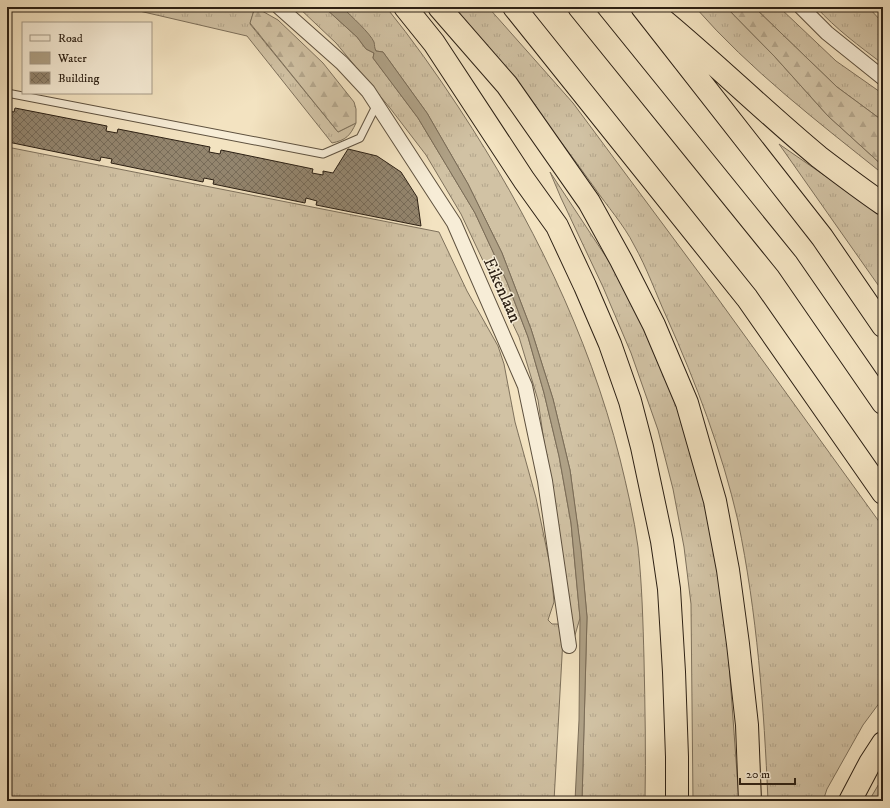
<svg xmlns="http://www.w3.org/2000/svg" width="890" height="808" font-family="'IM FELL DW Pica',serif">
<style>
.grass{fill:url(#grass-tufts);stroke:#7e715c}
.forest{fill:url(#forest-firs);stroke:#7e715c}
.water{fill:#afa186;stroke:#7b6d58}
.building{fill:url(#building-cross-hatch);stroke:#2c2014}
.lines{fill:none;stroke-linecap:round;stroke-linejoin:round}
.service-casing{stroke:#5e513f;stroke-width:9}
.minor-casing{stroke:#5e513f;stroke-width:16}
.motorway-casing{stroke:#2c2014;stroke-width:24}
.service{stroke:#f7edd7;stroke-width:7}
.minor{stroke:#f7edd7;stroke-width:14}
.motorway{stroke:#f3e3c1;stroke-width:22}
.labels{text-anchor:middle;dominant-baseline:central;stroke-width:3;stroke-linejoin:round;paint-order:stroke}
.street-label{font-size:17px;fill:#2c2014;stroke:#f7edd7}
</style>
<defs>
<pattern id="grass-tufts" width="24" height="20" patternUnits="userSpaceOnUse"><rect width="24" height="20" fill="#d1c2a4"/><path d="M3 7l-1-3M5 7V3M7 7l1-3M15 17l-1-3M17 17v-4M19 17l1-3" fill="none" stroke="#b4a68c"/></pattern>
<pattern id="forest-firs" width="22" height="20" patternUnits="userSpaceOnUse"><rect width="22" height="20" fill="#d1c2a4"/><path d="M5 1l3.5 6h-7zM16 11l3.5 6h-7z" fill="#b4a68c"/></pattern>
<pattern id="building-cross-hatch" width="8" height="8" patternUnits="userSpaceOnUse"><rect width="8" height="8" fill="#93856e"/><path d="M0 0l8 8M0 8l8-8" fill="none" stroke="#786c59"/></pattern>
</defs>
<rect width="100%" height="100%" fill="#f3e3c1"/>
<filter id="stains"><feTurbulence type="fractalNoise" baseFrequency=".005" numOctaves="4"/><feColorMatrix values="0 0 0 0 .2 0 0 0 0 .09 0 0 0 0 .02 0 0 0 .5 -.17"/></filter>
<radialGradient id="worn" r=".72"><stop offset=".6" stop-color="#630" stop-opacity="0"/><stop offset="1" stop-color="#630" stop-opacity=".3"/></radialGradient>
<path class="grass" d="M134,7H255L250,24L338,132L356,123C350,136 346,140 332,143L247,36L135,10Z
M298,7H324L357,37L366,49L374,53L373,58L418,118L475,213L507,282L528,337L544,393L559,456L571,523L580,618L573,642L538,400L519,337L461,214L426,155L390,108L336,43Z
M342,7H386C412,39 436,73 459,108C530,216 588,333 620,459C627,488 634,517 638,547C642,584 643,622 644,659C645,706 646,754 645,801H582L587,617L581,552L570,470L553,399L531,329L502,253L468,184L427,113L383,52L376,51L366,32Z
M453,7H488L573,103L711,289L883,527V698L863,725L827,789L823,801H768C764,707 757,613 738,521C722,451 696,383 667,318C656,294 647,268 634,245C624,225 607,206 594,187C550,125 502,66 453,7Z
M695,7H726L775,57L828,116L883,166V174C818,122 750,70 695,7Z
M754,7H779L836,61L883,94V121L837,87Z
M816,7H868L883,23V64C859,46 836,29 816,7Z
M779,144L883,216V292Z
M7,147L439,232L467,291L498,346L504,364L515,422L536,498L551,570L554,602L548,620L552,624H558L563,638L554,801H7Z
M550,172L614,269L665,370L705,494L725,608L739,801H693L691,604L684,547L673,489L658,430L631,353L603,287L561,198Z
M883,777V801H869L870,799Z"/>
<path class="forest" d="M255,7L278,20L323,63L354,102L356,109V123L338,132L250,23Z
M726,7H754L837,87L883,121V166L828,116L775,57Z"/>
<path class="water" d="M324,7H342L343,8C351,16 370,33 374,42C375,46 374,47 376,51L383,52L427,113L468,184L502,253L531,329L553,399L570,470L581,550L587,617L582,801H575L579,720L580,618L571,523L559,456L544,393L528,337L507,282L475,213L418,118L373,58L374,53L366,49L357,37Z"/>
<path class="building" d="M15,108L107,126L106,131L117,133L118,129L210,147L209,152L220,154L221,150L313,169L312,173L323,175V171L333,173L348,149L377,156L401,172L417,197L421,226L316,205L317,201L306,198L305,203L213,184L214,180L204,178L203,182L111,163L112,159L101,157L100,161L8,142L9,138L7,137V111L14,112Z"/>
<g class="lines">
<g class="service-casing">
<path id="service" d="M7,93L323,154L360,138L377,104"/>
</g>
<g class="minor-casing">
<path id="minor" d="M279,7L342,63L368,91L454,223L525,386L545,481L569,646
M801,7L827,33L883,78"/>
</g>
<g class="motorway-casing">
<path id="motorway" d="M405,7L434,43L524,180L557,226L585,286L610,344L630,401L642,447L662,541L669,589L674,672L677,757V801
M439,7L507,85L589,202L621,260L654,325L687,403L715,501L728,570L738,644L747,725L750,801
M514,7L747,298L883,493
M579,7L787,264L883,403
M642,7L822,237L883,326
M663,20C716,64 766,113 819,157C840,173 861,189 883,204
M850,801L870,763L883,743"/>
</g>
<use href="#service" class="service"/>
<use href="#minor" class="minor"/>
<use href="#motorway" class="motorway"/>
</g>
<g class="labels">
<g class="street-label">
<text transform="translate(502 290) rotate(66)">Eikenlaan</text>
</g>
</g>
<rect width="890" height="808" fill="none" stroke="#f3e3c1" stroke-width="24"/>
<rect x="8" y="8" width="874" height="792" fill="none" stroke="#2c2014" stroke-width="2"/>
<rect x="12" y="12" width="866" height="784" fill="none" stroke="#2c2014"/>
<rect x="22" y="22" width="130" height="72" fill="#f7edd7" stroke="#a69b89"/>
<rect x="30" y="35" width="20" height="6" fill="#f7edd7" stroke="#a69b89"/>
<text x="58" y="42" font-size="12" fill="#2c2014">Road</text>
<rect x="30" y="52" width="20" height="12" fill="#afa186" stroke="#a69b89"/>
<text x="58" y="62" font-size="12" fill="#2c2014">Water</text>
<rect x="30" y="72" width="20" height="12" fill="url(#building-cross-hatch)" stroke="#a69b89"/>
<text x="58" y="82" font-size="12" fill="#2c2014">Building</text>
<path d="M740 778v6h55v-6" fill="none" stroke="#2c2014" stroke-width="2"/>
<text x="746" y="778" font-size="12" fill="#2c2014" stroke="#f7edd7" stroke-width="3" paint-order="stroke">20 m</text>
<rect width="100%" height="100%" filter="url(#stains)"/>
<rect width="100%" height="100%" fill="url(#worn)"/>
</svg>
